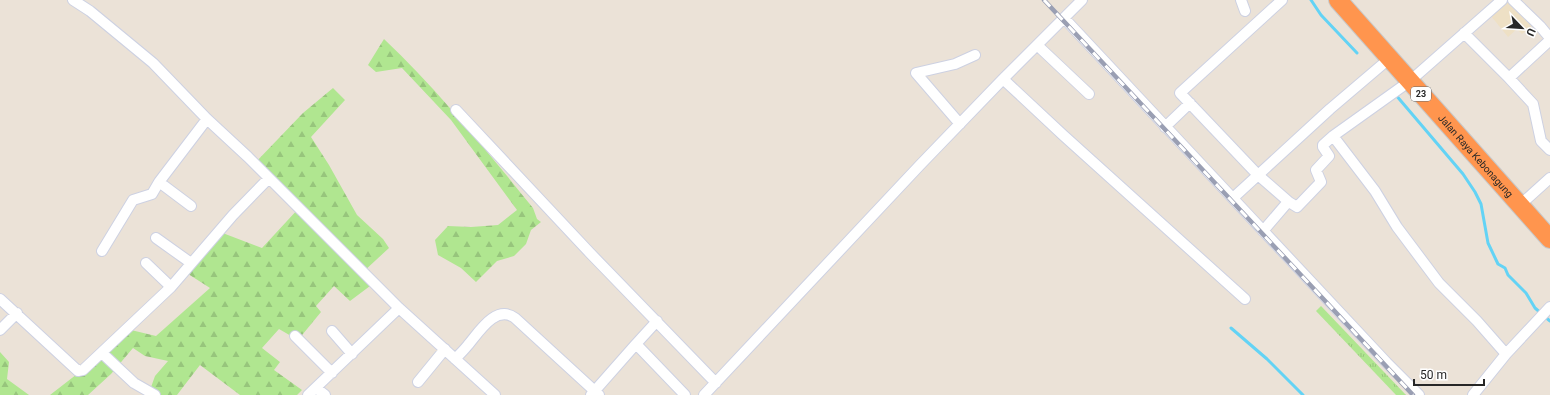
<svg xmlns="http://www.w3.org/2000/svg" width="1550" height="395" font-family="Roboto,sans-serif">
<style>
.education{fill:#eee0c5}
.grass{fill:url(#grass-tufts)}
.forest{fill:url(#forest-firs)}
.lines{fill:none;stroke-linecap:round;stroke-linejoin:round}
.stream{stroke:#63d3f5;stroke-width:3}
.street-casing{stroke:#cdd1e2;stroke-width:12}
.highway-casing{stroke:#c7c7c7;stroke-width:20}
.street{stroke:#fff;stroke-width:10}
.highway{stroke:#ff954e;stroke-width:18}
.rail-casing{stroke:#9a9fb3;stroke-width:4.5}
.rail{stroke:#fff;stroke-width:3;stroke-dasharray:9;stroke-linecap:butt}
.labels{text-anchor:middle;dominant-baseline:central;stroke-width:3;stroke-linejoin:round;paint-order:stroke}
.shield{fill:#fff;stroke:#686868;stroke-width:1}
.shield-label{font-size:9px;font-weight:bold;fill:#272727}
.street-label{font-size:10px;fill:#272727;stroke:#fff}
</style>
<defs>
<pattern id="grass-tufts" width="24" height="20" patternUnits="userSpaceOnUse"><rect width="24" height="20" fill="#b0e690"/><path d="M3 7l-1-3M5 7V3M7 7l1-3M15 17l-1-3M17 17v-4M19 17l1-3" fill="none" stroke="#97c57c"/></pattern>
<pattern id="forest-firs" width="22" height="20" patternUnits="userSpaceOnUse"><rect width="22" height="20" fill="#b0e690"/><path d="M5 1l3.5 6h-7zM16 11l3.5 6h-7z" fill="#97c57c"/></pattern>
</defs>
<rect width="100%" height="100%" fill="#ebe2d7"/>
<path class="education" d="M1509,0L1533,25L1522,34L1517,29L1508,37L1491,16Z"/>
<path class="grass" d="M1321,306L1406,395H1396L1316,311Z"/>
<path class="forest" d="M384,39C439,91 486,150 533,208L537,219L541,222L531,230L526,244L514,256L497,261L476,282L461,268L438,255L435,240L448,226L471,227L498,225L517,210L451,120L402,68L376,72L368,65Z
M333,88L345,100L311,137L329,165L357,215L383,239L389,248L363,272L374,283L350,301L334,286L316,306L321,312L298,340L279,329L262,348L280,362L274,370L302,390L297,395H240L200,365L177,395H158L150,390L155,376L168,361L145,356L133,348L111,374L88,395H50L121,340L131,330L156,336L210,288L182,270L220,232L262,248L299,208L288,197L268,185L252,166L303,113Z
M0,352L9,362L7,379L29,395H0Z"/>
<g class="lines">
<path class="stream" d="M1311,0L1321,15L1357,53
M1395,94L1463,174L1475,192L1481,204L1488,243L1498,264L1505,268L1508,275L1526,293L1535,308L1550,321
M1231,328L1267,359L1303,395"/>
<g class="street-casing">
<path id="street" d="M73,0L90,11L153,63L207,119L248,157L399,308L495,395
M1241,0L1245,11
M1282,0L1180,93L1258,175L1289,202
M1502,0L1410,81L1333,136L1375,191L1397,227L1439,283L1477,321L1506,354
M1064,18L1387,363L1419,395
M1464,33L1509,78L1533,104L1541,141L1550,150
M1037,45L1089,94
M1509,78L1549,41L1550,38L1540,26L1513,0
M1003,79L1063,135L1245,299
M456,110L590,253L716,383
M960,124L916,73L955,64L975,55
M1165,127L1190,103
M1233,198L1330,109L1390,58
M1520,205L1550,178
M191,206L159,182L207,119
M1263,231L1287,203L1289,202L1297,207L1321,182L1316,170L1329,156L1323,147V145L1333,136
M156,238L191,263
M102,251L133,200L152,194L159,182
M146,263L171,287
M0,299L78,371L83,370L171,287L233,215L269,178
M0,330L17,313
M332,331L352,354
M295,336L332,373
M636,344L657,321
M102,353L134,383L155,395
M455,359C460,354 464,350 468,345C479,332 496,304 515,318L599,395
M418,382L445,349
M316,388L325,395
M308,395L399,308
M591,395L636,344L685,395
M704,395L920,165L1003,79L1082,0
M1473,395L1506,354L1550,307"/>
</g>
<g class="highway-casing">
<g id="highway">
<path id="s1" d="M1338,0L1550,239"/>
</g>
</g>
<use href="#street" class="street"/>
<use href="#highway" class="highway"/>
<g class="rail-casing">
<path id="rail" d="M1044,0L1413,395"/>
</g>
<use href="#rail" class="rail"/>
</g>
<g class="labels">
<rect class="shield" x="1411" y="87" width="20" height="14" rx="3"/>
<g class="shield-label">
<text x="1421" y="94">23</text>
</g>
<g class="street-label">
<text stroke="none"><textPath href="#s1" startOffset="208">Jalan Raya Kebonagung</textPath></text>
</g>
</g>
<g transform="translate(1522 28) rotate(115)" stroke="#ffffff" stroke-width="3" paint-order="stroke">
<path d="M0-3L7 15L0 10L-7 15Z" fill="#272727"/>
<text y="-6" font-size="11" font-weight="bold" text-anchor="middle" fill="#272727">U</text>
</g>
<path d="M1414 379v6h70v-6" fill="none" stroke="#272727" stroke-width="2"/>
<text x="1420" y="379" font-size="12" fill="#272727" stroke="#ffffff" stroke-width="3" paint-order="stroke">50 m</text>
</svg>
